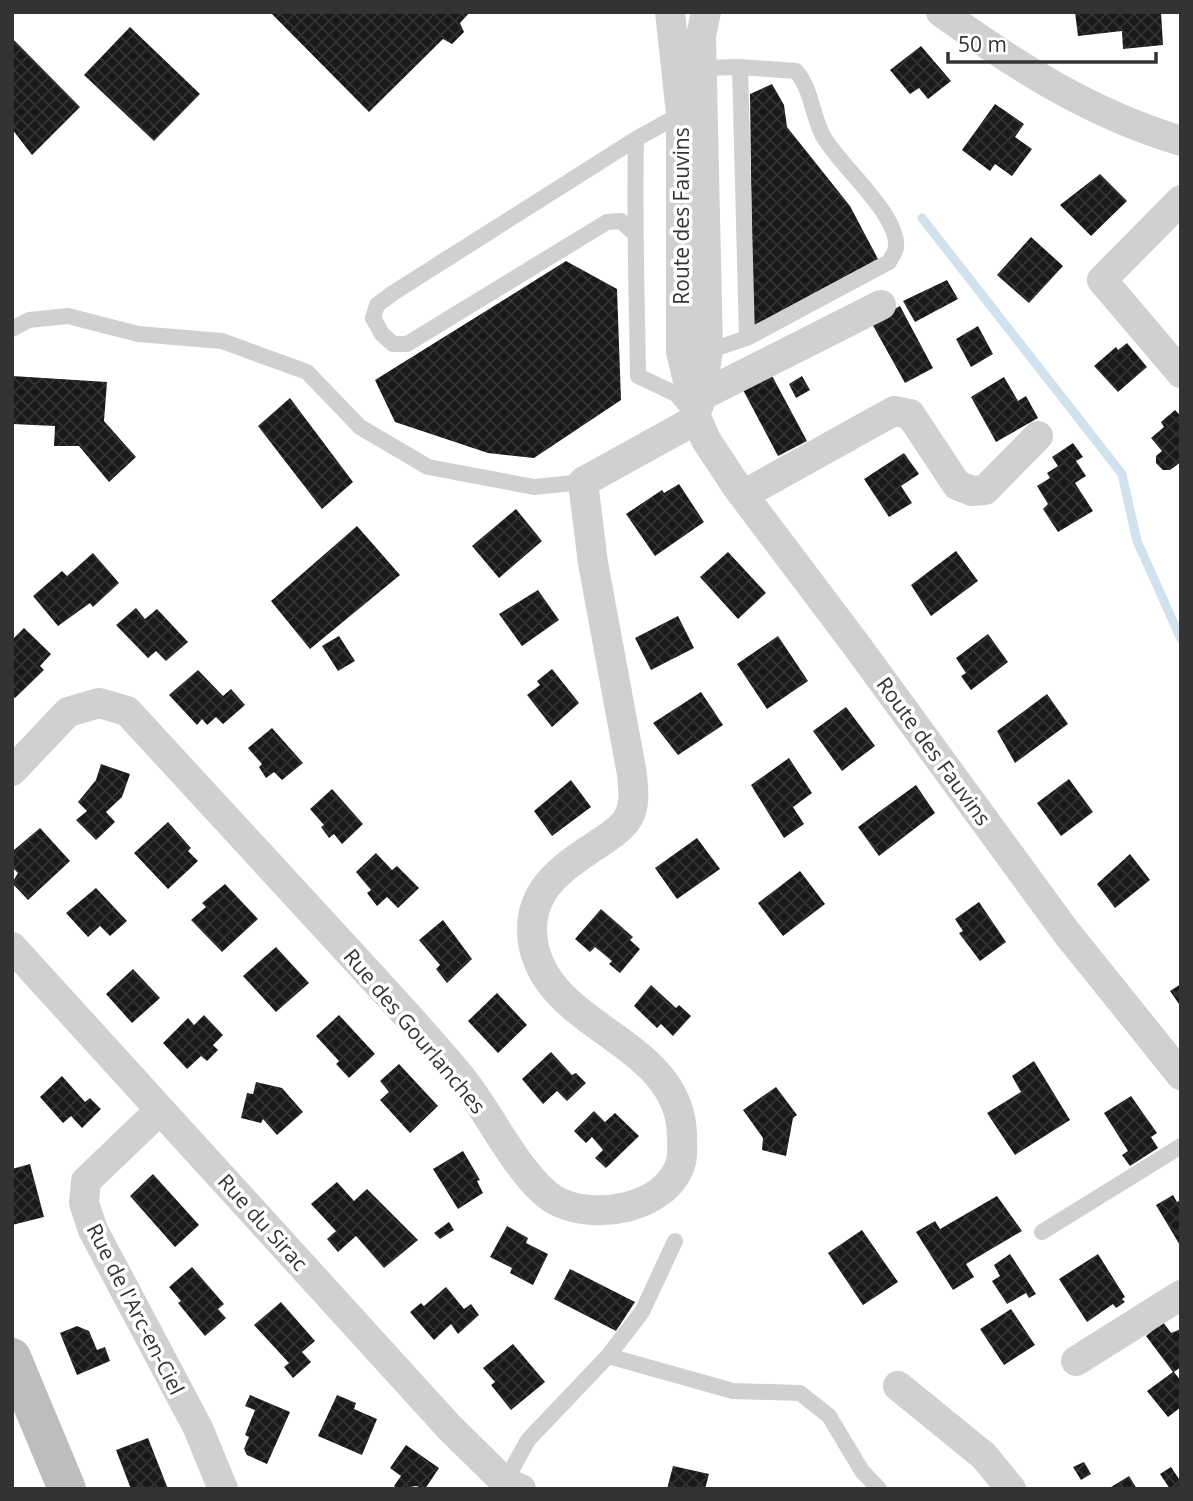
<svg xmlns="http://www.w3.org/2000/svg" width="1193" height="1501" font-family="'Open Sans',sans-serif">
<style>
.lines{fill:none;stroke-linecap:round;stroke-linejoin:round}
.stream{stroke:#cfe2ee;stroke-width:9}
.building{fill:url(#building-cross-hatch)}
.lane{stroke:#d0d0d0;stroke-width:16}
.street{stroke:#d0d0d0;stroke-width:30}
.secondary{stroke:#bdbdbd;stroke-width:38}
.labels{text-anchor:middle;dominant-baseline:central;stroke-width:7;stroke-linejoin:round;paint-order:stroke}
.street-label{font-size:21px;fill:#333;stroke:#fff}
</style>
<defs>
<pattern id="building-cross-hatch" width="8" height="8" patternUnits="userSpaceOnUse" patternTransform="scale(1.75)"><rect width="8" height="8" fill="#1a1a1a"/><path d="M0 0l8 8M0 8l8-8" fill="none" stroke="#333"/></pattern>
</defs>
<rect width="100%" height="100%" fill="#fff"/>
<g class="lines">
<path class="stream" d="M922,218L1122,474L1137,541L1181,639"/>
</g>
<path class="building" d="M270,12H470L460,23L464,32L452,44L443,39L369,112Z
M1075,12H1161L1163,45L1123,49L1122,31L1078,36Z
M130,27L200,94L154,141L84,75Z
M12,38L80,107L32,155L12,129Z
M921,46L951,81L928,99L919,88L910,94L890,70Z
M772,84L784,105L787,127L850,206L878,259L753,326L750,94Z
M995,104L1024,124L1015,137L1032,149L1012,176L995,164L990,171L962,150Z
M1100,174L1127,201L1091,236L1060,205Z
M1031,237L1063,266L1029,303L997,275Z
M566,261L617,289L621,400L534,458L488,453L395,422L375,380Z
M947,280L958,299L915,322L903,301Z
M900,306L933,368L905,383L871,322Z
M978,326L993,354L971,367L956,339Z
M1127,343L1147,367L1118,392L1094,366L1116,347L1118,350Z
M770,372L807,441L778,456L742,388Z
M12,376L107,382L104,421L136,457L109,482L79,446H54L55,426L12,424Z
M802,376L810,390L796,398L789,384Z
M1004,377L1018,401L1026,396L1038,418L996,442L971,397Z
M290,398L353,482L322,509L258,426Z
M1175,410L1181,416V462L1170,470H1163L1156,463V456L1162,451L1151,438L1164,427L1161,422Z
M1073,443L1083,457L1076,461L1086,476L1075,483L1093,511L1058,532L1043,509L1048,504L1037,486L1050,478L1047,473L1058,466L1052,457Z
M904,453L919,474L901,486L912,503L889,517L864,479Z
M679,484L704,522L655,556L626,514L662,490L664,493Z
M516,509L542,541L499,578L472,546Z
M357,526L400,575L310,649L271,601Z
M956,551L978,581L931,616L911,585Z
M728,552L766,593L738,619L700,577Z
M93,553L119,583L93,607L90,603L58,626L33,596L62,571L67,576Z
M538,590L559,620L522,646L499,614Z
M136,608L145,619L157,609L188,642L166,661L156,651L148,658L116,625Z
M678,616L694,648L651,670L635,638Z
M24,628L51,654L40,666L44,670L15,698L12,695V640Z
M988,634L1008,662L971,690L961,676L966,673L956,658Z
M339,636L355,661L338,671L322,646Z
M778,636L808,681L767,709L737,664Z
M552,669L579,703L552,727L527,695L540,685L537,681Z
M198,670L223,696L231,689L245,705L223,724L216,717L207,725L202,719L197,725L169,695Z
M701,692L723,725L678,755L653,723Z
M1047,694L1068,724L1015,763L997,731Z
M846,707L875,746L842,771L813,731Z
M272,728L303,763L282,780L274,772L266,778L259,767L262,764L248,748Z
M789,758L812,793L793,807L804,824L784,838L751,785Z
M101,764L130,774L122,797L106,812L115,822L96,840L76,820L87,811L78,802L96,780Z
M1069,779L1093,812L1061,836L1037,803Z
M571,780L591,807L552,836L534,811Z
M916,785L935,813L879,856L858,827Z
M332,789L363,824L342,844L334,834L329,838L321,827L324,825L310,809Z
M168,822L191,848L188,851L198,861L168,889L134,853Z
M40,828L70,861L28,900L12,883L18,873L12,867V848L14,850Z
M697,838L720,869L677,899L655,868Z
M376,853L392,870L397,866L419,888L398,908L387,897L377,906L367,893L371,890L356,872Z
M1130,854L1150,880L1115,908L1097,884Z
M800,871L825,904L783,936L758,903Z
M225,884L258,919L222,952L191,920L206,907L202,903Z
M96,888L127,921L110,936L100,926L88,937L66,913Z
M979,902L1006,942L980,961L959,933L963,931L955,919Z
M601,909L633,937L630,940L640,949L620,973L609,964L612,961L595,947L590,952L575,939Z
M443,920L472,959L447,983L436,969L440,965L419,940Z
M276,947L309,983L276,1012L243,976Z
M133,969L160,998L132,1023L106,994Z
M1181,984V1007L1170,991Z
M651,985L676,1008L679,1005L691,1016L673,1036L661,1024L657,1028L634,1006Z
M497,993L527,1025L498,1053L468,1021Z
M204,1015L223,1035L213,1045L218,1050L207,1061L201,1056L187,1069L163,1043L188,1018L194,1025Z
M339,1015L375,1054L349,1078L336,1064L339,1061L316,1036Z
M551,1052L572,1075L576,1073L586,1083L567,1101L557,1091L543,1104L522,1079Z
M1034,1061L1070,1120L1015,1155L987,1113L1021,1092L1012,1076Z
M399,1064L438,1106L410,1133L380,1100L389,1092L380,1081Z
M62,1076L85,1102L90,1098L101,1109L82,1128L71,1116L63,1123L40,1097Z
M256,1082L282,1088L303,1112L277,1135L263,1119L261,1123L241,1118L247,1093L253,1094Z
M776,1087L797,1115L793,1118L786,1156L762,1150L763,1138L743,1110Z
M1131,1096L1157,1133L1151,1137L1158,1148L1130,1166L1122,1155L1128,1151L1104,1113Z
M594,1111L605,1122L615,1113L639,1136L606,1168L595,1158L603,1150L592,1137L586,1143L574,1131Z
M463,1151L480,1180L477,1181L483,1193L458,1209L433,1169Z
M30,1164L44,1217L12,1225V1169Z
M153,1174L199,1225L175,1247L130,1196Z
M337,1182L354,1201L367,1189L418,1240L384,1268L356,1236L338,1252L327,1239L336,1231L311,1204Z
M1173,1195L1177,1202L1181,1200V1247L1156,1205Z
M997,1196L1022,1231L966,1264L974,1277L953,1290L916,1232L935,1221L940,1229Z
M449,1222L454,1230L440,1239L434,1233Z
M507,1226L528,1238L526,1243L548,1254L533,1285L510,1273L512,1268L490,1257Z
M862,1230L898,1282L863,1305L828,1253Z
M1010,1254L1036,1294L1029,1298L1026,1293L1007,1304L992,1281L1000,1276L994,1265Z
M1098,1254L1125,1297L1122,1299L1125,1302L1116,1308L1113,1304L1087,1322L1059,1279Z
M192,1267L224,1304L218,1309L226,1318L205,1336L178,1303L181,1301L169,1287Z
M570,1269L635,1302L616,1331L554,1299Z
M446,1287L464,1309L471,1304L479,1315L458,1334L451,1324L434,1340L410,1312L421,1303L424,1306Z
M281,1302L315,1341L302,1352L311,1362L293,1378L284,1367L289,1363L254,1325Z
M1011,1309L1035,1345L1004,1365L980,1329Z
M1163,1322L1171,1333L1181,1329V1367L1174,1372L1181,1381V1407L1168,1417L1147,1391L1173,1372L1146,1336Z
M77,1326L89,1331L97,1350L105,1347L110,1361L77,1375L60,1333Z
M513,1344L545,1382L511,1410L491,1385L495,1382L483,1368Z
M250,1395L290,1412L267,1464L247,1455L244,1449L249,1437L245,1435L255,1410L245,1406Z
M337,1395L356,1403L354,1409L377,1419L362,1455L318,1436Z
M148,1438L168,1489H131L116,1450Z
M406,1445L439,1468L425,1489L416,1486L398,1489L394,1486L401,1476L390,1468Z
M1084,1462L1091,1474L1081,1480L1073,1467Z
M673,1466L709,1474L705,1489H667Z
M1171,1467L1181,1482L1178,1489H1170L1160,1474Z
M1129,1476L1137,1489H1108Z"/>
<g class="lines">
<path class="lane" d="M740,67L747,338
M702,68L740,67L796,71C812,90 812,115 823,136C839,165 900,215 896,248C895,253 891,258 889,262L747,338L708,351L704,346
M636,139C634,218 637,297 638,376L676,394L688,408
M633,232L621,221L607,222L407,344H393L382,334L373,318L377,305L393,293L636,139L681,114
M12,329L29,320L68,316L138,334L222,341L307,372L360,427L428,467L534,487L583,482
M1042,1232L1181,1146
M608,1356L733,1391L800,1393L829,1416L862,1471L879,1489
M505,1482L528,1440L608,1356L642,1312L675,1241"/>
<path class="street" d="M670,12L681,114V352L697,419L706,440L737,487L854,642L1066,932L1181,1075
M941,12C1018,67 1089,113 1181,141
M1181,200L1102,280L1181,373
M701,396L881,305
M699,405L708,351L701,36L706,12
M743,495L894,411L910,414L957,485L972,491L985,490L1038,436
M12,771L68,712L99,703L127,711C198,787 268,864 338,940C380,986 424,1032 463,1080C489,1112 520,1178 553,1199C591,1222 667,1210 681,1162C683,1154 682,1144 682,1136C681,1036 535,1029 532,931C531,884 570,863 604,840C613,834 623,827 628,818C636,804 633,789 632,774L593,563L583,482L697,419
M12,947L449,1427L505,1482L521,1489
M159,1111L86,1181L84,1203L93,1230L198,1428L223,1489
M1076,1361L1181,1295
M898,1386L984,1456L1011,1489"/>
<path class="secondary" d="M12,1357L67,1489"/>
</g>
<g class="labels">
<g class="street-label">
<text transform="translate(681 216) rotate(-90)">Route des Fauvins</text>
<text transform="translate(934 751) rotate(54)">Route des Fauvins</text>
<text transform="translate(415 1031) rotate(50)">Rue des Gourlanches</text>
<text transform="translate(263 1222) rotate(48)">Rue du Sirac</text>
<text transform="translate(136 1309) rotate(63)">Rue de l'Arc-en-Ciel</text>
</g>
</g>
<rect width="1193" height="1501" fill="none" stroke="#333333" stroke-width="28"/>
<path d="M948 52v10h208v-10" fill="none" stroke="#333333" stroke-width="3.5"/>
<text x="958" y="52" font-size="21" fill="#333333" stroke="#ffffff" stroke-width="5" paint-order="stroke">50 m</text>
</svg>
